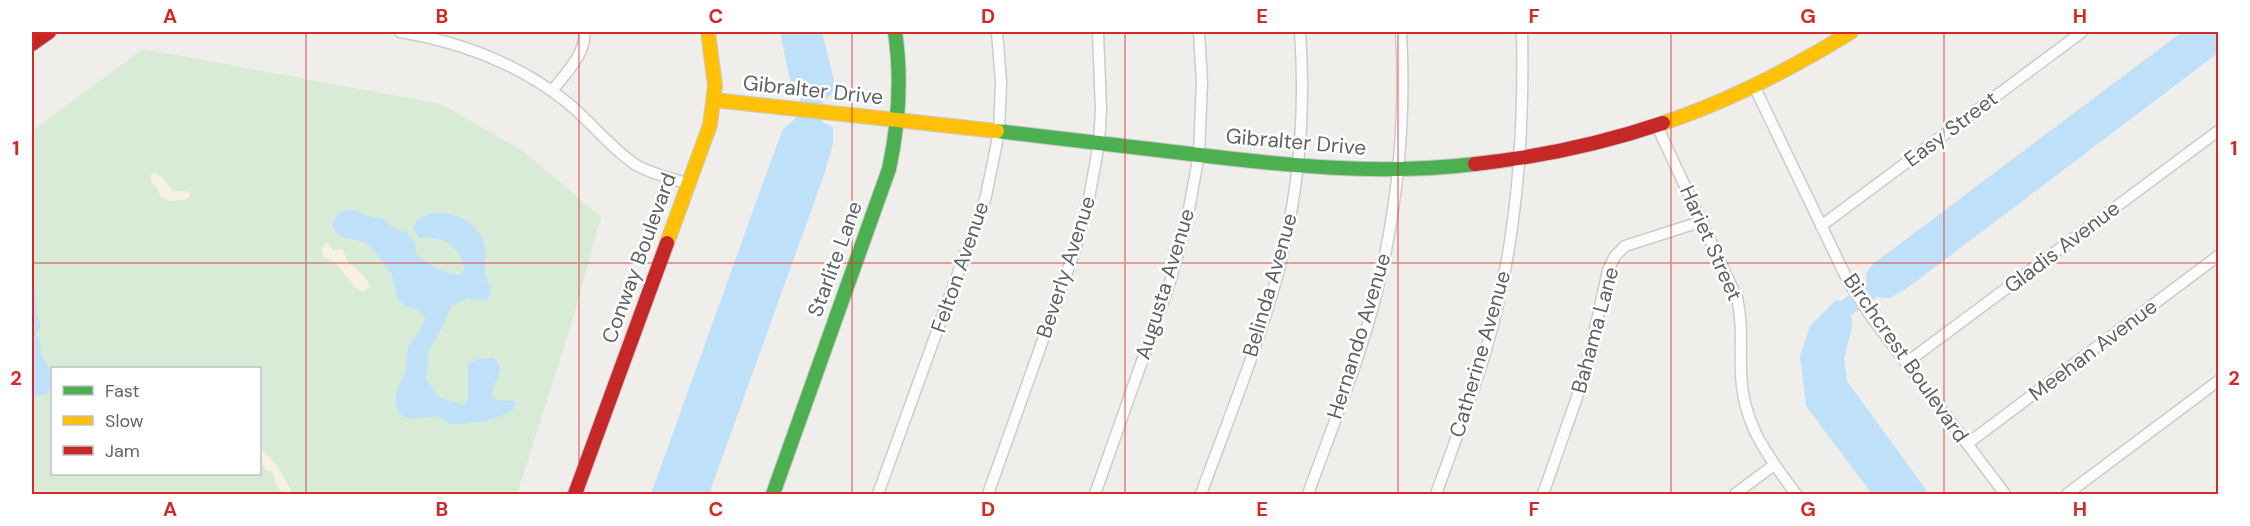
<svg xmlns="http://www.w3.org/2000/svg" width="2250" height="526" font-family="'DM Sans',sans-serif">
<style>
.green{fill:#d8ebd6;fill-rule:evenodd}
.sand{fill:#f6f1e1}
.water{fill:#bfe0f9}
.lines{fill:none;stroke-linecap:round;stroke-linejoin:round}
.street-casing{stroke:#cbcccc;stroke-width:13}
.fast-casing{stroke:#cacacb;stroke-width:16}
.slow-casing{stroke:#cacacb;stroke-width:16}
.jam-casing{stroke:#cacacb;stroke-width:16}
.street{stroke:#fdfcfc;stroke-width:10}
.fast{stroke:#4caf50;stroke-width:14}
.slow{stroke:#ffc107;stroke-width:14}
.jam{stroke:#c62828;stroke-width:14}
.grid{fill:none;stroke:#d62828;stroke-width:1.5;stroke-opacity:0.55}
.labels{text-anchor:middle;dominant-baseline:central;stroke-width:5;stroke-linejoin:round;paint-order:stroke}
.street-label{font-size:21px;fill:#5f6368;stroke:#fff}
.neatline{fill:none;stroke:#d62828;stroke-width:2}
.grid-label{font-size:20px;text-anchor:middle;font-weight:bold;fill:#d62828}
</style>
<rect width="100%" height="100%" fill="#efeeea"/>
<path class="green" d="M143,49L441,104L523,151L601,217L572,322L517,494H32V131ZM52,368H260V474H52Z"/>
<path class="sand" d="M154,173L162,177L173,191H187L190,193L188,199L170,201L160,196L158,188C153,185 150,182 151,175Z
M326,243L329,244L333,250L342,249L349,264C357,267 370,280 369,288L363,292L355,287L335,262L325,258L321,250Z
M263,451L278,467L293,494H284L277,487L272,471H267L260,460V452Z"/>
<path class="water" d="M780,32H822L835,85L834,93L823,101L822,122L833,127V144L824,175L709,494H651L773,155L783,129L795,119L801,98L792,90Z
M2182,32H2218V53L1906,289L1890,298L1877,297L1851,315L1852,327L1844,359L1847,381L1929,494H1872L1806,406L1800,356L1810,326L1836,300L1841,301L1867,281L1866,274L1873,264Z
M346,210L357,211L366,216L382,218L392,227L407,233L414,241L417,255C429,264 445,275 460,275L464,270C463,253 450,240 433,238C428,237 424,239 419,238L413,228C425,201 467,213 480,234C490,251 483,259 485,275C486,285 497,291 486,300L477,301L469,298L451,306L440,332L429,351L426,379L438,397L464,405L468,398V364L476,359L494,358C507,370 493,381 492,395L498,400L514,401L517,405H514L513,407L516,408C498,421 473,424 450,424L449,427C440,401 408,435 397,407C392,392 403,380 406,369C407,360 405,354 409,346C415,336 423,329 425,318L419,310L406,306L398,299L392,275L373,249L365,242L341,237L332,226L337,215Z
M32,279L35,288L36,311L40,323V328L36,335L40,339L41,355L48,365L52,384L47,394L32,398Z"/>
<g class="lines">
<g class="street-casing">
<path id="street" d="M400,32C461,42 515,62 564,100C590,120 609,147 636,165C651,174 672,178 688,184
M1754,86L1848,281L1870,315L2005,494
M552,91C564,75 587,53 584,32
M1657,126L1737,298C1743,324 1740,346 1741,372C1742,423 1767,455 1796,494
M1821,226L2082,32
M1906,363L2218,131
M1967,444L2218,256
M878,494L986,196L999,132L1001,82L997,32
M988,494L1075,250L1089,198L1099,143L1101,110L1098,32
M1095,494L1170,282L1187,220L1199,154L1202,82L1199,32
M1201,494C1227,423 1256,352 1276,280C1298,200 1306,114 1300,32
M1308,494C1332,427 1360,360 1377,291C1398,205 1406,119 1401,32
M1436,494C1458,433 1482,372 1497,308C1519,217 1524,125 1522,32
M1543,494L1576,400L1591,348L1608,270L1615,256L1625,246L1703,221
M1735,494L1774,465
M2067,494L2218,381"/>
</g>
<g class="fast-casing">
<path id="fast" d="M997,131C1059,138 1121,146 1183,153C1280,165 1378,176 1475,164
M773,494L889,169C899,123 902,79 895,32"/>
</g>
<g class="slow-casing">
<path id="slow" d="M714,100L997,131
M1663,123C1730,101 1791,69 1851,32
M667,243L710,125L715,86L708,32"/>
</g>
<g class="jam-casing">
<path id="jam" d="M32,44L49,32
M1475,164C1539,157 1601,144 1663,123
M575,494L667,243"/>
</g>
<use href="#street" class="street"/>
<use href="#fast" class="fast"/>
<use href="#slow" class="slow"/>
<use href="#jam" class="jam"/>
</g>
<path class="grid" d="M306,32V494M579,32V494M852,32V494M1125,32V494M1398,32V494M1671,32V494M1944,32V494M32,263H2218"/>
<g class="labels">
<g class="street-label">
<text transform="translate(813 90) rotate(6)">Gibralter Drive</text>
<text transform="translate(1951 129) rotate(-37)">Easy Street</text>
<text transform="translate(1296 142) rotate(5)">Gibralter Drive</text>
<text transform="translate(1711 243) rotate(66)">Hariet Street</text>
<text transform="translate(2062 247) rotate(-37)">Gladis Avenue</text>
<text transform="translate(639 258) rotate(-70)">Conway Boulevard</text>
<text transform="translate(835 259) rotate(-70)">Starlite Lane</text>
<text transform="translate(960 267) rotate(-71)">Felton Avenue</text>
<text transform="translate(1066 267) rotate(-72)">Beverly Avenue</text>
<text transform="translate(1165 284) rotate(-73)">Augusta Avenue</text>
<text transform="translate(1270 285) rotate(-74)">Belinda Avenue</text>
<text transform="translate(1595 330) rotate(-75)">Bahama Lane</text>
<text transform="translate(1359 336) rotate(-73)">Hernando Avenue</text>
<text transform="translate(2093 350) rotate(-37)">Meehan Avenue</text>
<text transform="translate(1480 354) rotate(-74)">Catherine Avenue</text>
<text transform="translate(1906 358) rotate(55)">Birchcrest Boulevard</text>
</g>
</g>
<rect width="2250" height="526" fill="none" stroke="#ffffff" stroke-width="66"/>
<rect x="51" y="367" width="210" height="108" fill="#ffffff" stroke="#bfc1c3" stroke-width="1.5"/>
<rect x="63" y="386" width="30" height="9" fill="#4caf50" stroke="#bfc1c3" stroke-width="1.5"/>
<text x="105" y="397" font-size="18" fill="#5f6368">Fast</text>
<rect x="63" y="416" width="30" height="9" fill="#ffc107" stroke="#bfc1c3" stroke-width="1.5"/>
<text x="105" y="427" font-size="18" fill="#5f6368">Slow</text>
<rect x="63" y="446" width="30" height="9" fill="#c62828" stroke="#bfc1c3" stroke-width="1.5"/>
<text x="105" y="457" font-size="18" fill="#5f6368">Jam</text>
<rect x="33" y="33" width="2184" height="460" class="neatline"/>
<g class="grid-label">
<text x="170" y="23">A</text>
<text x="442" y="23">B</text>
<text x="716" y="23">C</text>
<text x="988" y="23">D</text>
<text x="1262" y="23">E</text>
<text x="1534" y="23">F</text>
<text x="1808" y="23">G</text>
<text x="2080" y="23">H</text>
<text x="16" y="155">1</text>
<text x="2234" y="155">1</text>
<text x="16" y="385">2</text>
<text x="2234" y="385">2</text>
<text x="170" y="516">A</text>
<text x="442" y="516">B</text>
<text x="716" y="516">C</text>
<text x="988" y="516">D</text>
<text x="1262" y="516">E</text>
<text x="1534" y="516">F</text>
<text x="1808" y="516">G</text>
<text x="2080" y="516">H</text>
</g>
</svg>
